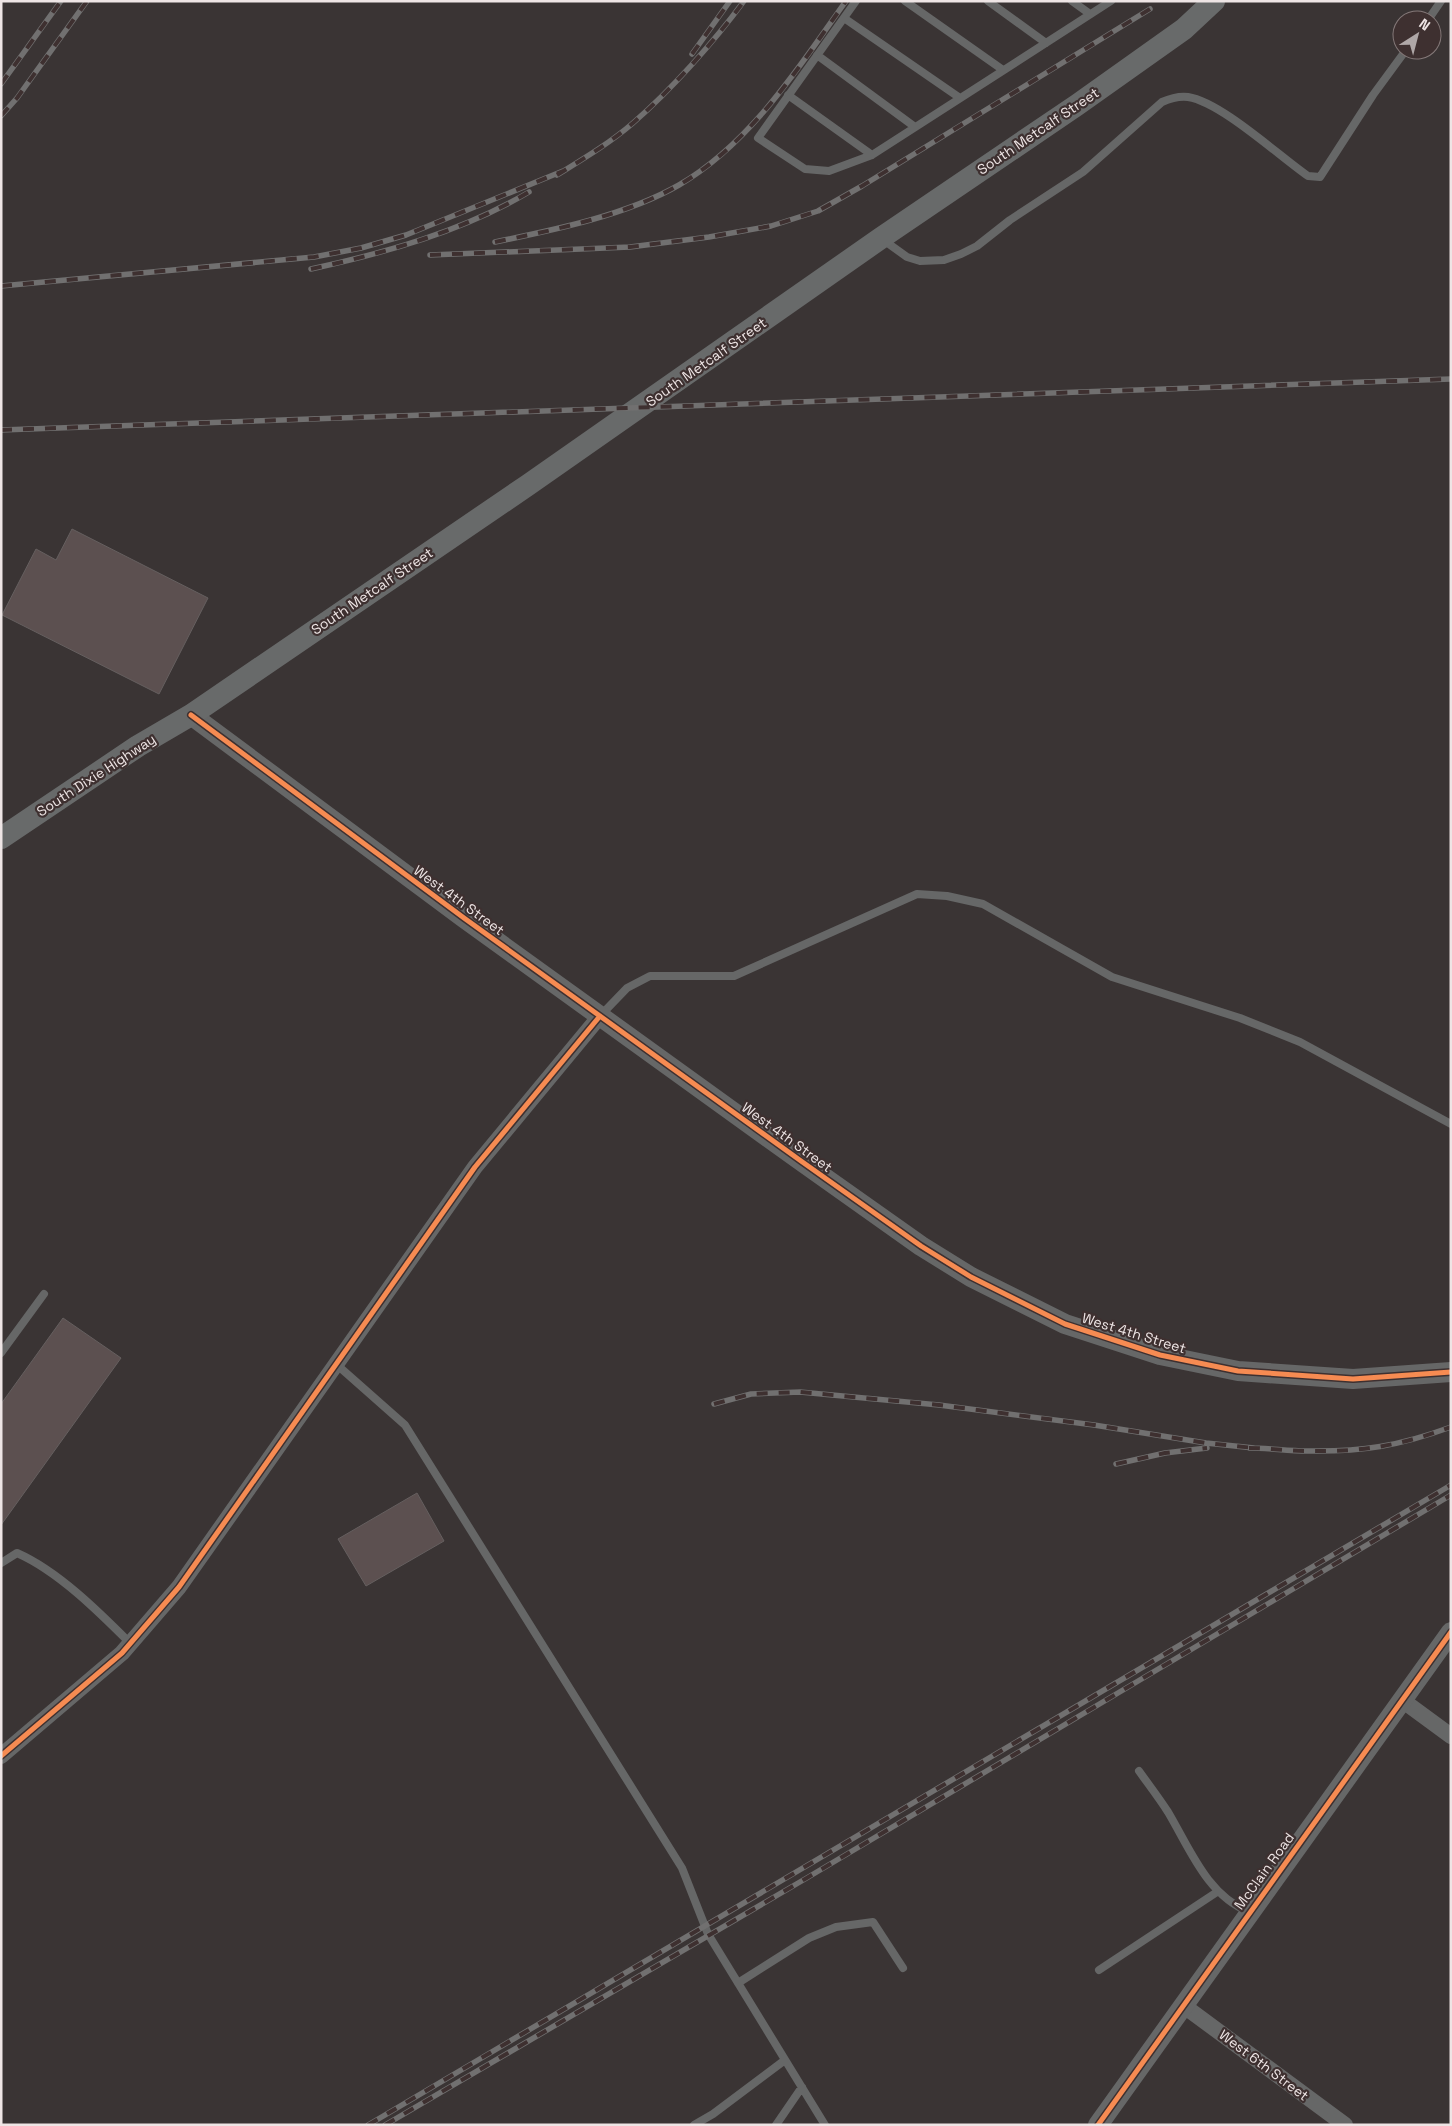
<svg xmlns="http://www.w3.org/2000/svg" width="1452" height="2126" font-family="'Space Grotesk',sans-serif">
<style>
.building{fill:#5c5050;stroke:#655f5f}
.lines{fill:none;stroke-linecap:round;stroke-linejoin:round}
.service{stroke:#666767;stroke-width:8}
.minor{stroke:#666767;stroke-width:16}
.tertiary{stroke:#666767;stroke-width:20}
.secondary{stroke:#686a6a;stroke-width:22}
.rail-casing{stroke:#717070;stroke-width:5.5}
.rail{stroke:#3e3030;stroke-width:4;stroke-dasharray:11;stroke-linecap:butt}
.cycleway-casing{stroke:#3e3030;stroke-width:8}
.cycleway{stroke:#f68b52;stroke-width:5}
.labels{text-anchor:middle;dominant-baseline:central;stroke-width:4.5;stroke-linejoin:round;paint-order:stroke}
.street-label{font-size:14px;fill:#eee5e5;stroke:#3e3030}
</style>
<rect width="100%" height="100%" fill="#3a3434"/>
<path class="building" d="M72,529L208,598L159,694L2,615L36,549L56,560Z
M63,1318L121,1358L1,1525V1404Z
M417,1493L444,1541L366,1586L338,1539Z"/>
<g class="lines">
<path class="service" d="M856,1L758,138L805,169L829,171L872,155L1111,1
M905,1L1003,70
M988,1L1046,43
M1072,1L1090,14
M844,18L960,98
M1428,20L1441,1
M817,55L915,127
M788,95L872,155
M882,239L907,257L920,261L944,260L961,254L977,246L1010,220L1083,172L1162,102C1171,98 1179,96 1188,97C1221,102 1279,156 1308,176L1320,177L1373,95L1406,50
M600,1016L627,988L650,976H734L917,894L947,896L983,904L1112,977L1240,1018L1300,1042L1451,1124
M1,1353L44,1294
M336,1364L405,1425L682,1868L708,1934L825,2125
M1,1563L17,1553C58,1571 99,1612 130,1643
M1139,1771C1149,1785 1159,1798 1168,1812C1190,1849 1207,1895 1249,1912
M1099,1970L1217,1892
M738,1983L809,1938L836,1927L873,1922L903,1968
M694,2125L713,2114L785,2060
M776,2125L802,2087"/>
<path class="minor" d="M1402,1700L1451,1736
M1,1756L122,1653L179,1587L475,1167L600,1016
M1184,2006L1345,2125"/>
<path class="tertiary" d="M191,715L464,918L801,1161L921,1246L971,1277L1065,1324L1160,1355L1238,1371L1353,1379L1451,1372
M1098,2125L1451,1632"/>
<path class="secondary" d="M1,838L138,746L191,715L528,485L881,238L1077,105L1184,29L1214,1"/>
<g class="rail-casing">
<path id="rail" d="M692,54L730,1
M1,84L61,1
M1,116L17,98L87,1
M557,175C583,159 610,143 633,123C671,90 714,42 744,1
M495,242C554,230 627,215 679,185C751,143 799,67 846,1
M430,255L630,247L709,237L771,226L818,211L862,186L1150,9
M311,269C385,253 463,231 529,192
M1,286L314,257L361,248L406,235L563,171
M1,430L1451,379
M714,1404L751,1394L800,1392L939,1405L1094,1425L1206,1443L1254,1448
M1249,1448C1268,1448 1288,1451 1307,1451C1362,1452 1399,1446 1451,1427
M1116,1464L1165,1453L1207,1448
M368,2125L1451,1485
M385,2125L805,1879L1451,1495"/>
</g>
<use href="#rail" class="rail"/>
<g class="cycleway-casing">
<path id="cycleway" d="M191,715L464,918L801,1161L921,1246L971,1277L1065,1324L1160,1355L1238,1371L1353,1379L1451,1372
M1,1756L122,1653L179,1587L475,1167L600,1016
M1098,2125L1451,1632"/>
</g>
<use href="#cycleway" class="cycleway"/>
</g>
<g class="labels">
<g class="street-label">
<text transform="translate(1038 131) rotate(-34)">South Metcalf Street</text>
<text transform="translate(706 362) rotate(-35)">South Metcalf Street</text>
<text transform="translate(372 591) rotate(-34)">South Metcalf Street</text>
<text transform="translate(96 775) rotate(-33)">South Dixie Highway</text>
<text transform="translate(459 900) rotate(36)">West 4th Street</text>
<text transform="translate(787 1137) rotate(36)">West 4th Street</text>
<text transform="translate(1134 1333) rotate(17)">West 4th Street</text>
<text transform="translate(1264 1871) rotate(-54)">McClain Road</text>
<text transform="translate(1264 2065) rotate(37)">West 6th Street</text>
</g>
</g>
<rect width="1452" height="2126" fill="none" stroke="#eee5e5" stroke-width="5"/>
<g transform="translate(1417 35) rotate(36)"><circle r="24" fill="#3e3030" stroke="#847878"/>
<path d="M0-4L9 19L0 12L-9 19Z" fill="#afa7a7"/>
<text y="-8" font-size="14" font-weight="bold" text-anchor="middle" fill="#eee5e5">N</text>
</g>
</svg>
